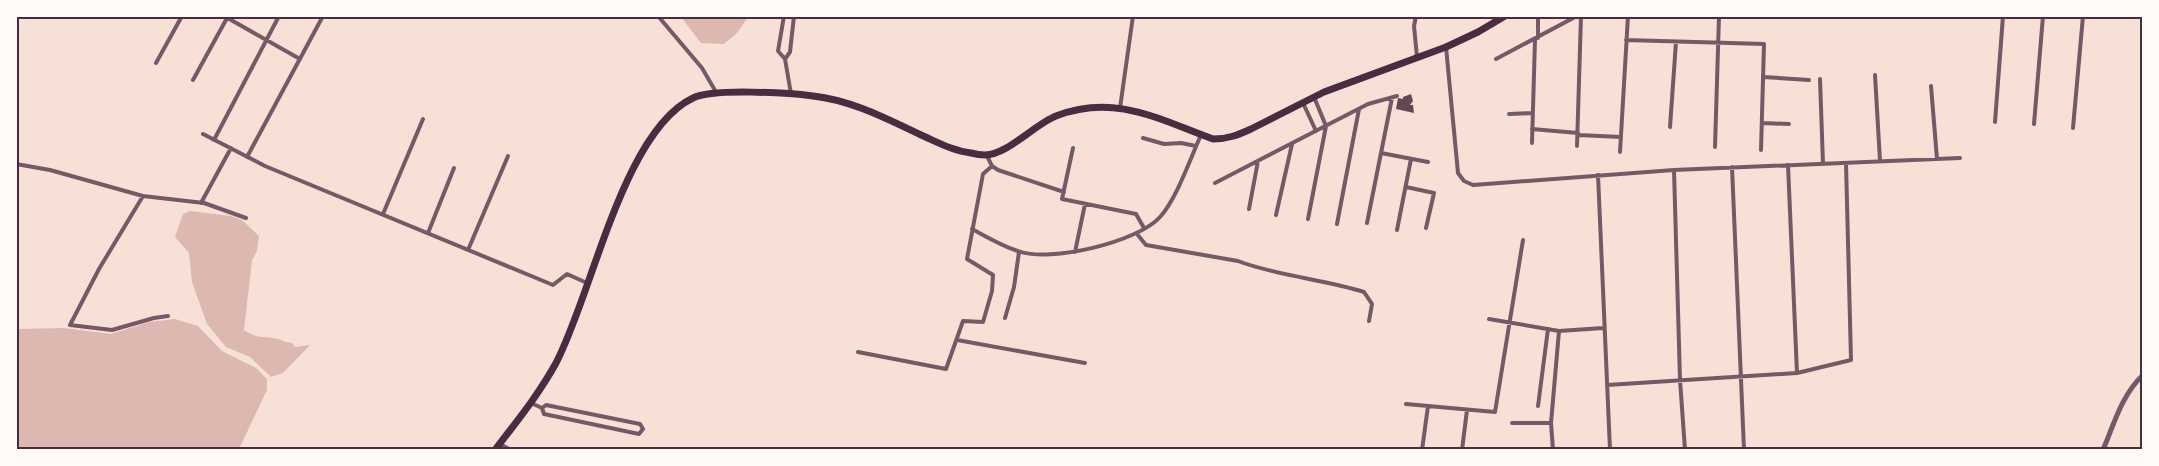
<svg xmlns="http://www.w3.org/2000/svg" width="2159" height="466" font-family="Mulish,sans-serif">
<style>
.water{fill:#dcb8b0}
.building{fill:#644757}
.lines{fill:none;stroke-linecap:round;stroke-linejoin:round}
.minor{stroke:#755966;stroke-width:4}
.tertiary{stroke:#755966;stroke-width:5}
.trunk{stroke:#4a2c40;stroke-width:7}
.neatline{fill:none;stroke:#4a2c40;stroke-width:2}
</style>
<rect width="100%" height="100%" fill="#f7e1d7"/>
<path class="water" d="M681,17H748L737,33L724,44L701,43Z
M190,211L231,216L242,220L259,236L257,251L252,260L244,330C259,340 264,335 278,339C284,341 284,342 292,343L295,347L310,345L283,373L271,377L250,357L226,347L207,324L192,282L189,253L175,237L183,214Z
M175,319L198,326L222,351L256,368L267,379V390L239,449H17V329L64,328L111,334L149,322Z"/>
<path class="building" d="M1411,94L1413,101L1410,105H1413L1414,113L1396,109L1398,98L1403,99V97Z"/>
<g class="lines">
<path class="minor" d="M224,16L300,59
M658,16L702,68L716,92
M784,16L778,51L785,59
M1416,16L1414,26L1417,57
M1538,17V38
M1626,40L1764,44L1761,150
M1446,47L1458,173L1464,181L1473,185L1674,170L1960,158
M1496,59L1577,16
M156,63L182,16
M1875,75L1880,161
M1763,77L1809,80
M1820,79L1823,164
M193,80L227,18
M1931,86L1937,159
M791,94L785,59L790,52L794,16
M1303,103L1316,131
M1120,108L1133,16
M1509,114L1533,113
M1995,122L2003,16
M1762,123L1789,124
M2034,124L2043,16
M1670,127L1676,42
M2073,128L2083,16
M1532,129L1578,133
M203,134L265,166L553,285L567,274L587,283
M1578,135L1621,137
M1143,138L1164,144L1181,143L1196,146
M214,140L279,16
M1532,143L1535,39
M1577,146L1581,16
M1715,147L1719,16
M1073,148L1062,199L1136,214L1144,228
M1620,152L1628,16
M1381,153L1428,162
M987,156L992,166L998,170L1064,192
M247,157L323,16
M16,164L50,170L143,196L204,203L246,218
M1788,165L1797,373
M1732,167L1744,450
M1674,170L1680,380L1685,450
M1598,175L1610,450
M1215,183L1368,104L1397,96
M1406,187L1434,193L1426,228
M143,196L99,269L70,325L112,330L154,318L168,316
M201,203L231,148
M1249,209L1258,161
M383,214L423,119
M1276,215L1292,144
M1308,219L1326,126L1314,97
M1367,223L1392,98
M1337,224L1359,109
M972,229C987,237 1002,246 1018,251C1050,263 1138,242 1160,217C1177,198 1190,159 1201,135
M1397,230L1411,159
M428,233L454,168
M1137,234L1146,245L1238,261C1277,276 1323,279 1364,292L1372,304L1369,321
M468,250L508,156
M1075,252L1085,204
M1005,318L1014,287L1019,252
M1489,319L1559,331L1603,328
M957,340L1085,363
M858,352L946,369L963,321L983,322L992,291L993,275L967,259L983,174L992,166
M1607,385L1797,373L1851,360L1846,163
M531,403L542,408L544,414L639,434L643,429L640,424L546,405L542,408
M1406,404L1495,412L1523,240
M1538,406L1548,329
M1512,423H1551
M500,444L511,450
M1422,450L1428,406
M1462,450L1467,410
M1553,450L1551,423L1559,331"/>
<path class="tertiary" d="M2103,450C2114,424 2122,395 2142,376"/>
<path class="trunk" d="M495,450C517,421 539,394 556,363C592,295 623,131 693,98C713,88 789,93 813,96C851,100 887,119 921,135C937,142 953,151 971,153C975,154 981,155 985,155C1007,155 1035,124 1056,116C1115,93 1160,120 1213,139C1228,139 1238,135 1251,129L1324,92L1446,47L1478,32L1505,16"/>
</g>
<rect width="2159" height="466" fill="none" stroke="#fffaf5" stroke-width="36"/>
<rect x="18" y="18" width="2123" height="430" class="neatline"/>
</svg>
